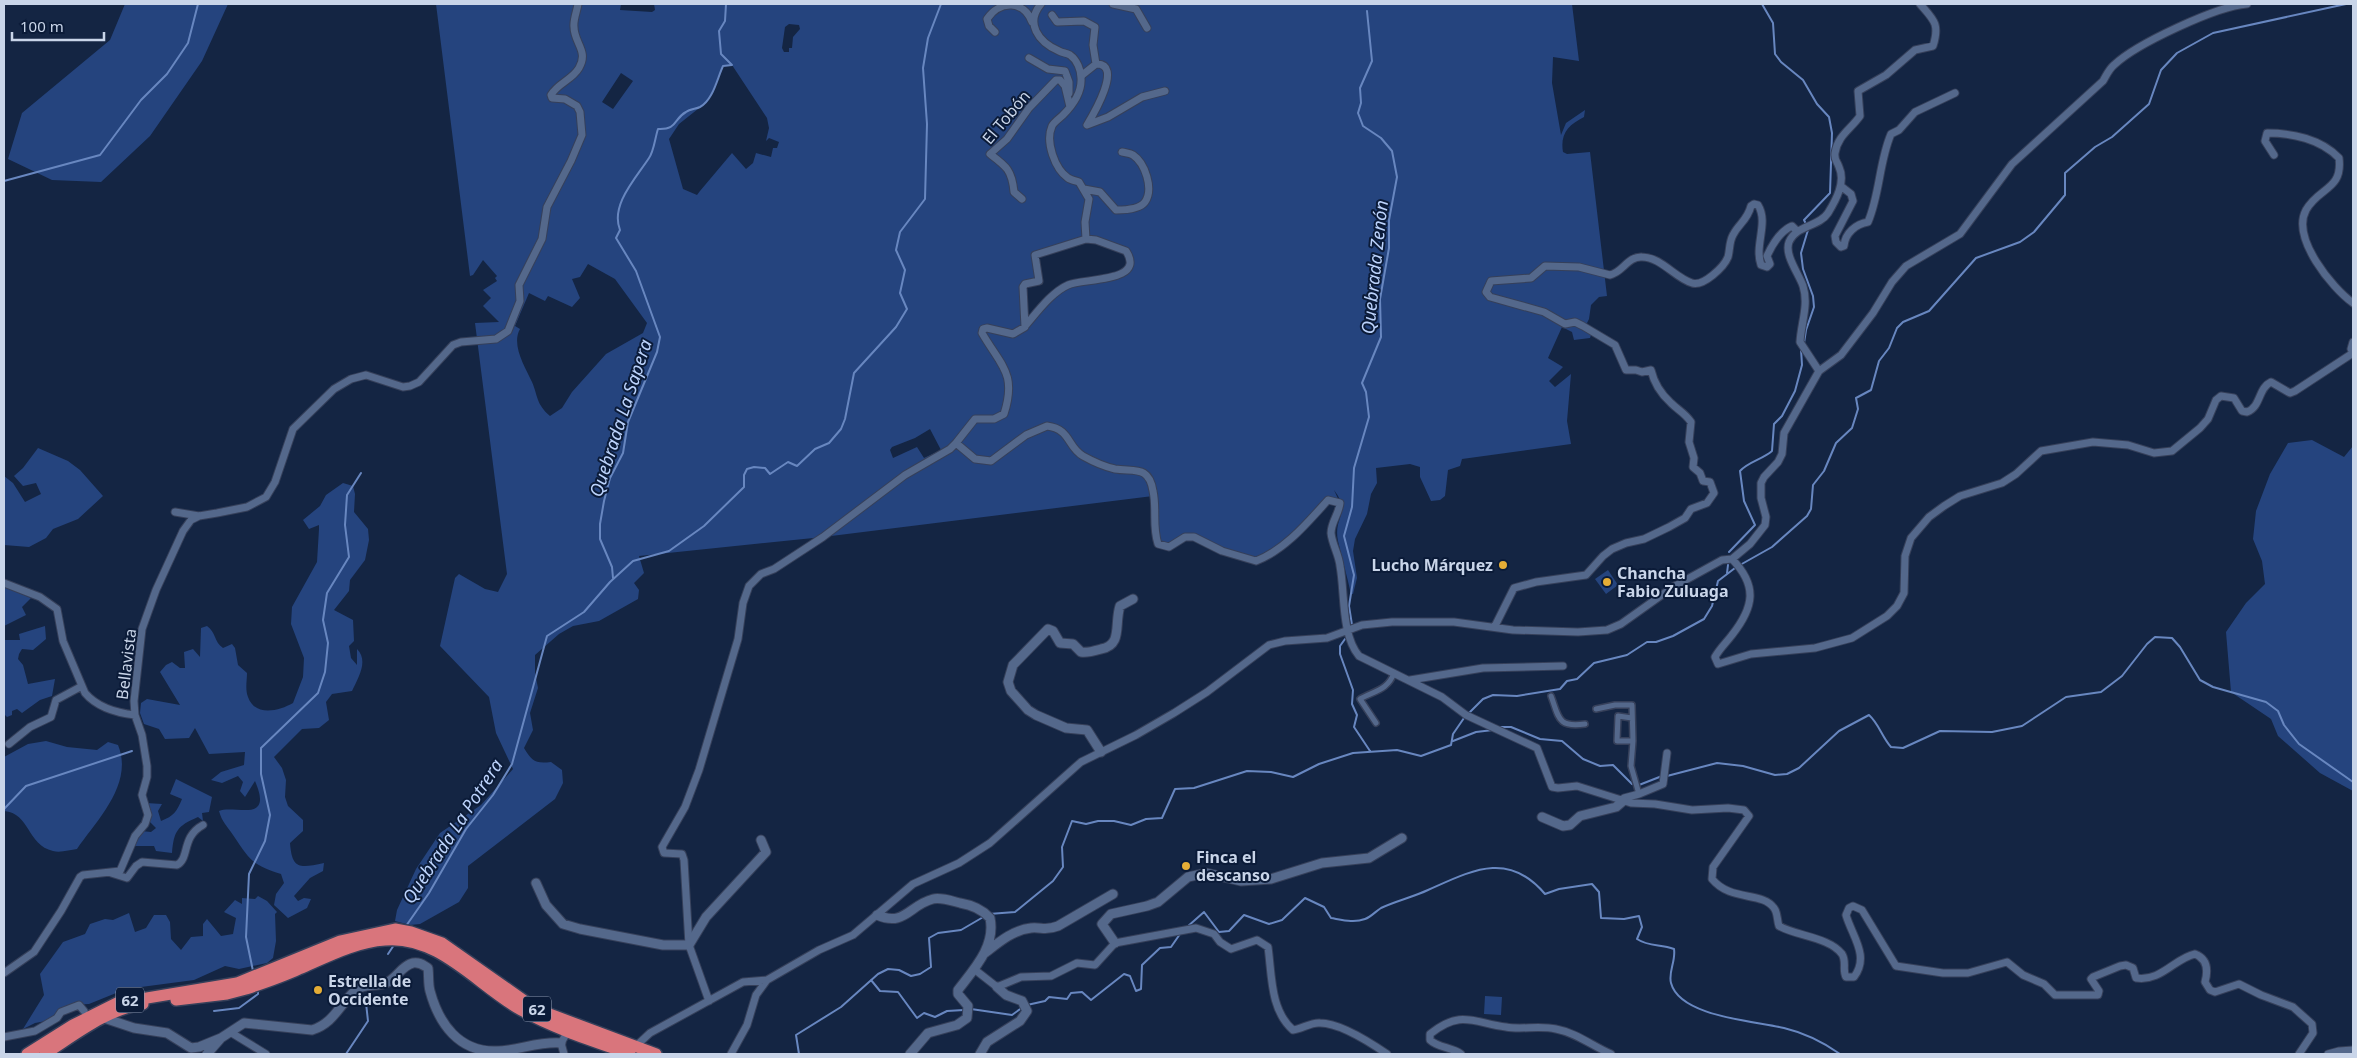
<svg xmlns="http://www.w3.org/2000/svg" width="2357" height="1058" font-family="'Noto Sans',sans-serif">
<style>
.green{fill:#25447e;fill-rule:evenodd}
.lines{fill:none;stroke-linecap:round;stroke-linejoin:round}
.stream{stroke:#6887c0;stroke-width:2}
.pedestrian-casing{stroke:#36405a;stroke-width:8}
.minor-casing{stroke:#36405a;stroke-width:9}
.tertiary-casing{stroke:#36405a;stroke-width:11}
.trunk-casing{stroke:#36405a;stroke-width:14}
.pedestrian{stroke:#54688b;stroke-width:5}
.minor{stroke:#54688b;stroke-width:7}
.tertiary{stroke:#54688b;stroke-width:9}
.trunk{stroke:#d9757c;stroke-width:11}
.poi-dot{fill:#e5ad36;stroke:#0b1b38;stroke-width:2}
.labels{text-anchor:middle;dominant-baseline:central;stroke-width:4;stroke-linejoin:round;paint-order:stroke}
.shield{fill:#0b1b38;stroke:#909db4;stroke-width:1}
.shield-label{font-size:15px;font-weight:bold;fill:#c9d5e9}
.street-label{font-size:16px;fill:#c9d5e9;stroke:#0b1b38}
.poi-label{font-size:16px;font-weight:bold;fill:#c9d5e9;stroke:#0b1b38;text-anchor:start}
.water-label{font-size:18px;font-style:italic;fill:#bcd3fc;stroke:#0b1b38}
</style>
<rect width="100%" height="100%" fill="#142543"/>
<path class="green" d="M125,4H228L202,61L150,136L101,182L52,180L8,159L22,113L110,40Z
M436,4H621L620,10L652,12L655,10L654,4H1572L1579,61L1553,57L1552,83L1561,135L1566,123L1585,110L1584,117C1568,125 1560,134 1563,152L1567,154L1590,152L1607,296L1599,297L1591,305L1589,319L1585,327L1592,332L1590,338L1574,340L1572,332L1562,327L1548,358L1563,367L1549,381L1555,387L1571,374L1567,421L1571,444L1462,459L1460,466L1448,470L1445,496L1440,500L1431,501L1420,477V467L1410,464L1376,468L1377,483L1371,494L1367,514L1355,539L1353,551L1357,578L1353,594H1351C1347,576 1342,558 1338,541C1333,516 1352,514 1334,490L1340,503L1328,500L1294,534L1256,561L1194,537L1169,547L1158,544L1153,496L823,537L639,556L644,573L634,583L639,590L638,599L599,621L573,626L559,634L535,655V673L538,688L530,713L533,730L524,748C532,761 535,764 551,762L562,770L563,783L555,799L468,866V888L459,902L420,924L410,925L395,921L397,910L416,869L440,833L481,805L513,769L496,733L489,697L440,646L455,578L459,574L485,589L498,592L507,574L475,323L499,322L483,306L491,298L483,290L497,281L495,278L497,276L483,260L473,275L470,276ZM789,24L799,25L800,29L793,37L792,48H789V52H784L782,48L785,27ZM732,65L767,118L769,128L766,141L769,138L779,142L777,148H773L771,157L756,153L753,163L746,169L732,153L700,191L697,195L683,189L669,139L679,124L708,101L723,66ZM621,73L633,81L613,109L602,102ZM1096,240L1129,256L1123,271L1059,290L1025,325V285L1040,278L1035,255ZM588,264L615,279L647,323L643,333L606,354L572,392L562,408L550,416C536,404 538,396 532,382C525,367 511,345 520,329L515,326L529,293L545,301L548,296L572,307L580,298L572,279L580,277ZM930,429L941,450L924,458L917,447L893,458L890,450L892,447L915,438Z
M2312,440L2344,457L2353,446V791L2320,773L2278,736L2271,719L2231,692L2226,632L2246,603L2265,584L2262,561L2253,539L2256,511L2270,474L2288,443Z
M38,448L68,461L80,470L103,496L78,519L53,529L46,538L29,547L4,545V476L13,483L25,502L41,494L36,483L23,486L14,476L23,468Z
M343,483L353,486L355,494L354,512L368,529L369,540L365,560L350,580L349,591L334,610L353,620L354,641L349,646L351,658L357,665V649C369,661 358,678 352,691L332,694L326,702L329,720L319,728L302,729L274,757L282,768L286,780L285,797L288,806L303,820V831L290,843C292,870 300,868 324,863L323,871L310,878L294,896L298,901L304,898L311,899L307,908L288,918L274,905L276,894L284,883L281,874C251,864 250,860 233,835C227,826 222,822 219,811C234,804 274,825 255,781L245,797L240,791L243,782L238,776L222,783L211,780L221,772L244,765L245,752L209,754L195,728L189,738L165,739L159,729L144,724L140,713L141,703L147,699L180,705L160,672L166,665L172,662L180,668H185L184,652L193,649L200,657L201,628L207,626C216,632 214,642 223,648L232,644L235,648L238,665L247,673C247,680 245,690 248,697C255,717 279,711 293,703L303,677L304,658L291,624L292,607L317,562L319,529V525L309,529L303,520L320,506L326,495Z
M1608,570L1618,585L1606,594L1595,579Z
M4,587L31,598L22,607L26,615L4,626Z
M45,626L46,639L33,650L22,649L19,654L18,659L23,665L28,684L55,679L52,696L40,700L22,713L17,709L12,711V715L7,717L4,714V640H20L19,634Z
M46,741L67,747L97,750L108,742L118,745C134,784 97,820 77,849C70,850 60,853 53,851C27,845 30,813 4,811V757L28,744Z
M176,779L212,797L209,812L202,813L203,821L198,817C177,826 174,831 172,853L156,851L154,846H133L141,831L151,832L156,828L149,821L146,803L162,804L158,811L161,821C174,816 177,811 182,799L170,794Z
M258,896L267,901L277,912L275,914L276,941L273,958L267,963L239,969L225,966L194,980L126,989L89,1004L71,1005L46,1021L35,1023L23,1029L44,995L40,974L63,942L85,934L90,924L105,919L113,920L129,913L135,932L146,928L154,915H166L170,922L171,939L181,950L191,937L203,936V924L207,919L221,936L233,934L236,918L224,912L235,900L242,904V898L255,899Z
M1485,996L1502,997L1501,1015L1484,1014Z"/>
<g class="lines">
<path class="stream" d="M1762,4L1773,23L1775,54L1781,62L1803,80L1817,104L1829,117L1832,133L1830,193L1804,220L1806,224
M4,181L100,155L141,100L167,74L188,43L198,4
M1804,343L1806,330L1814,307L1813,296L1803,269L1801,253L1808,230
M1729,552L1755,525L1744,501L1740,471C1748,462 1763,459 1772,451L1774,424L1782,416L1795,391L1802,365L1801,349
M1740,565L1772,547L1807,516L1811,509L1813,485L1824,471L1836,443L1852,428L1858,409L1856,398L1871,390L1879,361L1889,348L1897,328L1903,322L1929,311L1976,258L2020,242L2034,232L2065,195V173L2095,147L2112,137L2149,104L2161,70L2177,53L2213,33L2346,4
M1727,573L1728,565
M613,578L612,567L600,539V524L604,501L610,478L623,453L628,422L657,352L660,337L636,271L616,238L620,230C610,205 636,178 649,158C654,151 655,138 658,129C678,130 673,119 686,112C690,109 696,109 700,107C713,100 717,79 723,66L732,65L721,54L719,31L725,21L726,4
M1352,625L1349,606L1354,575L1344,536L1352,507L1354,468L1369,417L1366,392L1362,383L1381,337L1380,299L1389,248V220L1397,177L1392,151L1381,138L1363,126L1358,113L1361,103L1360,88L1372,61L1367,11
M1345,639L1340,646V654L1353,690L1352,704L1357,715L1354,727L1370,751
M1468,714L1483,699L1493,695L1517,696L1560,689L1567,681L1577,679L1594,663L1627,655L1647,642H1656L1673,636L1704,619L1712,606L1718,581L1735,568
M1500,727H1511L1540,739L1562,741L1583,759L1600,766L1613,765L1632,784L1639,785L1662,776
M1453,741L1476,732L1493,730
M1667,776L1717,763L1743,766L1775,775L1787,774L1799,768L1839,731L1869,715C1879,724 1882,737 1891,747L1903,748L1940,731L1992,732L2022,726L2066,697L2101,692L2122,676L2147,644L2155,637L2172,638L2180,647L2200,680L2213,687L2266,702L2278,711L2284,725L2299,744L2353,782
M4,809L26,786L132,751
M989,914L1015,912L1053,881L1063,867L1062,847L1072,821L1086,824L1098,821H1114L1131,825L1146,819L1162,818L1175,789L1194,788L1247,771L1271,772L1293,777L1319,764L1353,753L1397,750L1421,756L1451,745L1453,734L1464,718
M406,926L429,893L466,829L493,795L512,764L547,636L584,612L610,582L633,561L669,551L704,526L744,487V475L747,469L754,467L765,468L770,474L788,462L797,466L815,449L829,443L841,429L845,419L854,373L896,327L907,309L900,293L905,270L896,250L900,232L925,199L927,124L923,68L928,38L941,4
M1187,927L1204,912L1219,932L1229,931L1244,915L1269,924L1282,920L1305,898L1324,907L1331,918C1343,920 1354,923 1365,919C1371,917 1376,911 1381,908C1396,901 1413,897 1428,890C1471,871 1508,850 1545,894L1559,889L1592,884L1599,892L1601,918L1624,919L1639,916L1642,927L1637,939C1649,947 1660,944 1674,949C1676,961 1668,972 1671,983C1680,1017 1755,1021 1784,1028C1805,1033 1823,1042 1840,1054
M388,954L394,945
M253,971L246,937L249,874L265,841L270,815L261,774V748L318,693L325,672L328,643L323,620L327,593L349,557L345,525L347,495L361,473
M871,980L880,991L898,992L917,1018L924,1013L935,1017L947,1011L964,1010
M1027,1005L1045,1001L1049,997L1067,999L1071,993L1082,992L1091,1000L1124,974L1130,976L1136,991L1141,989L1142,965L1160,948L1171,947L1180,934
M971,1009L1012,1015L1023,1007
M214,1011L239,1008L258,994V990
M346,1054L368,1021L366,1003
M799,1054L796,1035L841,1007L878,974L888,969L899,970L911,976L920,974L931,967L929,938L938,933L961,930L985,916"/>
<g class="pedestrian-casing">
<path id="pedestrian" d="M1551,696C1559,717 1557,728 1585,724
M1596,709L1615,705H1632L1633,741L1631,766L1639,794
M1632,718L1618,716L1617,741H1633
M1376,723L1360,699C1374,691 1388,690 1394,673"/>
</g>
<g class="minor-casing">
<path id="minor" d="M1041,4C1025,23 1038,42 1059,51C1062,53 1067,53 1070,55C1077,60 1081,70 1081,78C1082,92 1072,106 1063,115C1060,118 1054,122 1052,126C1045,142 1055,169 1068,178C1071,180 1076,181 1079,182L1089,199L1085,222L1086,239
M1113,4L1136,9L1147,28
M1052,15L1057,22L1084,21L1095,27L1093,45L1096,64
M995,32L989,26L987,19C1000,0 1024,0 1032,22
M1029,58L1048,69L1065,71L1069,82V93
M1081,76L1096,64C1124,63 1093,115 1087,125L1108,117L1142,97L1165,91
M2274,155L2265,141L2267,133C2292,133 2321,139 2339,158C2343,190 2319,187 2306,210C2291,238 2332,288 2353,303
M1842,187L1851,194L1853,201L1835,236L1836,242L1841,247L1844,246C1845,233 1856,224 1868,222C1880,194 1879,162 1891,134L1899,130L1915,112L1955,93
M1084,189L1100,192L1116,210C1124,210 1140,209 1145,202C1154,189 1145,163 1133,155C1130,153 1126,153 1122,152
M1022,199L1014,192C1012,170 1006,166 990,154L1007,139L1029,108L1056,80H1060L1065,86L1070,107
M2353,353L2351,349L2353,342
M1819,371L1800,342C1801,323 1809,305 1803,286C1799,274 1784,255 1789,242C1796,225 1819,227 1828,213C1836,200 1846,182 1839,167C1837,161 1834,160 1835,153C1838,135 1851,129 1860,116L1858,91L1886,75L1915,50L1933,46C1940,24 1934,20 1920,4
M956,443L975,419H994L1004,414C1017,373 1001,366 982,333L983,329L987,328L1013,334L1025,327L1023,287L1025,284L1039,281L1035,255L1086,239L1096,240L1126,251C1147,283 1082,278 1068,285C1052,292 1038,311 1026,325
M175,512L199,516L217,513L247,507L266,497L275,482L293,429L334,389L351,379L366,375L403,387L410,386L419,382L453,345L461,342L496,339L508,331L520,301L519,285L542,239L547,207L571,161L582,135L580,112L577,106L565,99L552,98L551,95C558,83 572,80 579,68C589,51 574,43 574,27C573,20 577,11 578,4
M1732,559C1758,586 1754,607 1732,635C1726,643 1720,648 1715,657L1718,664L1751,654L1815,648L1852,638L1887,616L1897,606L1904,593L1905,556L1911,538L1929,517L1944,506L1960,496L2002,483L2016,474L2041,451L2093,442L2128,445L2154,453L2172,451L2200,428L2208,419L2216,400L2221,396L2234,398L2242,411L2247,412C2261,407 2258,388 2271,382L2290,393L2295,391L2353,353
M4,583L40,597L57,609L63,641L85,693C97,707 117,713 135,715L134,701L142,629L156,590L183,531L191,520L199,516
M1495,626L1514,588L1536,582L1586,575L1603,556L1612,549L1626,543L1644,539L1669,527L1685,518L1691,509L1707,503L1714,493L1710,482L1703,481L1700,473L1693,467L1694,458L1689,442L1691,422C1685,413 1678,410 1671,403C1661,394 1654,383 1651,370L1642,372L1636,370H1626L1615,345L1583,326L1575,322L1565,324L1544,312L1490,297L1486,292L1491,281L1531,278L1545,266L1579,267L1610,275C1622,273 1628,256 1642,257C1661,257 1675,278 1692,283C1703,287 1724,267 1728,257C1730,250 1729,242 1733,235C1739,223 1747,221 1751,206L1754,204L1758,205C1769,223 1754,245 1761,265L1767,267L1770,264L1767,256C1772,245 1780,231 1792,226L1797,231
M1410,680L1483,668L1563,666
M9,744L30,727L51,717L56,700L82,686
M1623,801L1624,798L1639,794L1663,784L1667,753
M111,873L127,878L136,866L142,862L177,865C190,858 181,837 203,825
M974,969L997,987L1021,977L1051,976L1077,963L1095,965L1115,943L1196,928L1214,934L1220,942L1231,949L1257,940L1268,947C1272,975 1270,1010 1293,1030C1302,1029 1311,1022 1320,1023C1340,1023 1371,1043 1387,1054
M4,973L34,952L61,911L80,877L83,875L120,871L135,836L145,824L148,815L142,795L147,777V766L142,735L135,715
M709,1001L689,945L684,860L682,854L664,853L662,847L685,807L699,770L738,639L743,603L749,586L761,574L774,569L823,537L905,475L950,449L956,443L975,459L991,461L1026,435L1047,426C1071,429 1067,447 1083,456C1092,461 1106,467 1115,469C1134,472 1149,465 1153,491C1157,509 1152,526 1158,544L1169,547L1185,537H1194L1222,551L1256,561C1285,550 1308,522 1328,500L1340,503C1339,514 1331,522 1331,533C1332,544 1339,555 1340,566C1345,592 1341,635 1359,656L1442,697L1466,715L1537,748L1552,787L1558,788L1577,786L1631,803L1655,804L1692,810L1728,808L1744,810L1749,816L1713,867L1712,879C1731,902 1762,891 1774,908C1778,913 1777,921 1779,926C1796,936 1829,937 1842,954C1847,962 1842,970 1846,977H1854C1870,956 1852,936 1846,915L1849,908L1853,906L1862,910L1896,966L1943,973H1968L2007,962L2023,975L2044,984L2055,995H2098L2099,991L2091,979L2093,977L2120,966L2126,965L2133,968L2136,978C2161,982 2175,958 2195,954C2208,959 2208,971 2205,982L2210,990L2215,992L2239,984L2261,995L2293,1007L2312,1024L2313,1033L2299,1054
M230,1032L266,1054
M4,1037L35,1031L57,1018L61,1012L79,1005L84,1011
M636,1046L650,1033L743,982L767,980
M564,1054L561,1043L568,1031
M731,1054L747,1025L756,995L767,980L819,950L853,935L913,884L959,863L990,843L1081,762L1136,735L1174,713L1207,692L1269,645L1285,641L1327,638L1362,625L1392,622H1454L1513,630L1578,632L1607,630L1621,624L1673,587L1722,560L1732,559L1750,544L1765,525L1766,517L1761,498V483L1764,477L1778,462L1782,454L1784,433L1819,371L1841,355L1873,313L1892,282L1906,266L1960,234L2012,164L2103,81C2106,76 2109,69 2114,65C2136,44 2217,6 2247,4
M1461,1054C1452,1047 1438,1048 1430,1040V1034C1461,1009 1474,1023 1506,1027C1522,1030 1539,1025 1556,1029C1577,1033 1592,1046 1611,1054
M2328,1054L2339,1051L2353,1050"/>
</g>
<g class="tertiary-casing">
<path id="tertiary" d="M1101,752L1087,730L1066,728L1036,715L1028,710L1011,691L1008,682L1013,665L1048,629L1053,631L1060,643L1073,644L1081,652C1088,653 1094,651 1101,649C1123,645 1114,624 1120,606L1133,599
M1542,817L1563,826L1570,825L1580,816L1616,807L1623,801
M536,883L546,905L563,924L580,929L663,945H689L706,917L766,852L761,840
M877,915C905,927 909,905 933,899C941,897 952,901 960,903C972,905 982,909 990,918C996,946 974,969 958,990V994L968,1006L967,1018L957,1025L928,1033L910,1054
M1115,943L1102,924L1111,914L1147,906L1158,902L1188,877L1206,873L1241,881L1271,879L1322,863L1369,858L1402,838
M985,953C999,942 1013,930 1031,928C1042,927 1046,931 1058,926L1113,894
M104,1018L134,1028L167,1033L191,1048L199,1047L221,1038
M207,1054L221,1038L244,1023L312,1030C334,1023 339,1005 355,991C363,982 378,988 388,982C397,977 403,965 413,963C420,962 423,965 428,968C429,976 428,984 430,991C439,1024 459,1052 496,1051C518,1051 538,1041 561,1043
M980,1054L987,1042L1020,1021L1027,1011L1022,1001L1006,995L997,987"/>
</g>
<g class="trunk-casing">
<path id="trunk" d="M176,1000L227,994L246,989C264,983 282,977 299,969C327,957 355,942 385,940C439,935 478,986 521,1010C555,1029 593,1041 630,1054
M27,1054L73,1025L117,1003L237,983L340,941L395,929L411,932L442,943L536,1009L656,1054
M45,1054C75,1035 107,1009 143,1004"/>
</g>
<use href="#pedestrian" class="pedestrian"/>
<use href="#minor" class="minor"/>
<use href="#tertiary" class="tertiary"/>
<use href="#trunk" class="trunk"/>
</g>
<g class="poi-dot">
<circle cx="1503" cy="565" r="5"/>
<circle cx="1607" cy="582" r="5"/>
<circle cx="1186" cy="866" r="5"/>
<circle cx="318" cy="990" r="5"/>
</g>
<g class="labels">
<g class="shield">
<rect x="116" y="987.5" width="28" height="25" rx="4"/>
<rect x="523" y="996.5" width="28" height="25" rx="4"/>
</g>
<g class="shield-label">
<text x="130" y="1000">62</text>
<text x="537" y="1009">62</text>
</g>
<g class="street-label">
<text transform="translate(1006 117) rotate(-50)">El Tobón</text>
<text transform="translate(126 664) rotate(-83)">Bellavista</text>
</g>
<g class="poi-label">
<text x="1493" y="565" text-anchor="end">Lucho Márquez</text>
<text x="1617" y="573">Chancha<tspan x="1617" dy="18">Fabio Zuluaga</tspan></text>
<text x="1196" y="857">Finca el<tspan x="1196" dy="18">descanso</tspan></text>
<text x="328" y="981">Estrella de<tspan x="328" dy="18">Occidente</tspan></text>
</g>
<g class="water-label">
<text transform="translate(1374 267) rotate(-84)">Quebrada Zenón</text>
<text transform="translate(620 418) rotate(-72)">Quebrada La Sapera</text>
<text transform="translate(452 831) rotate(-57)">Quebrada La Potrera</text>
</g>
</g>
<rect width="2357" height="1058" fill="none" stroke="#c9d5e9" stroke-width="10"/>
<path d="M12 32v8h92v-8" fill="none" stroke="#c9d5e9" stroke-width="2.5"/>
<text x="20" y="32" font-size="15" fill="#c9d5e9" stroke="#0b1b38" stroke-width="4" paint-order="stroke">100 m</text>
</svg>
